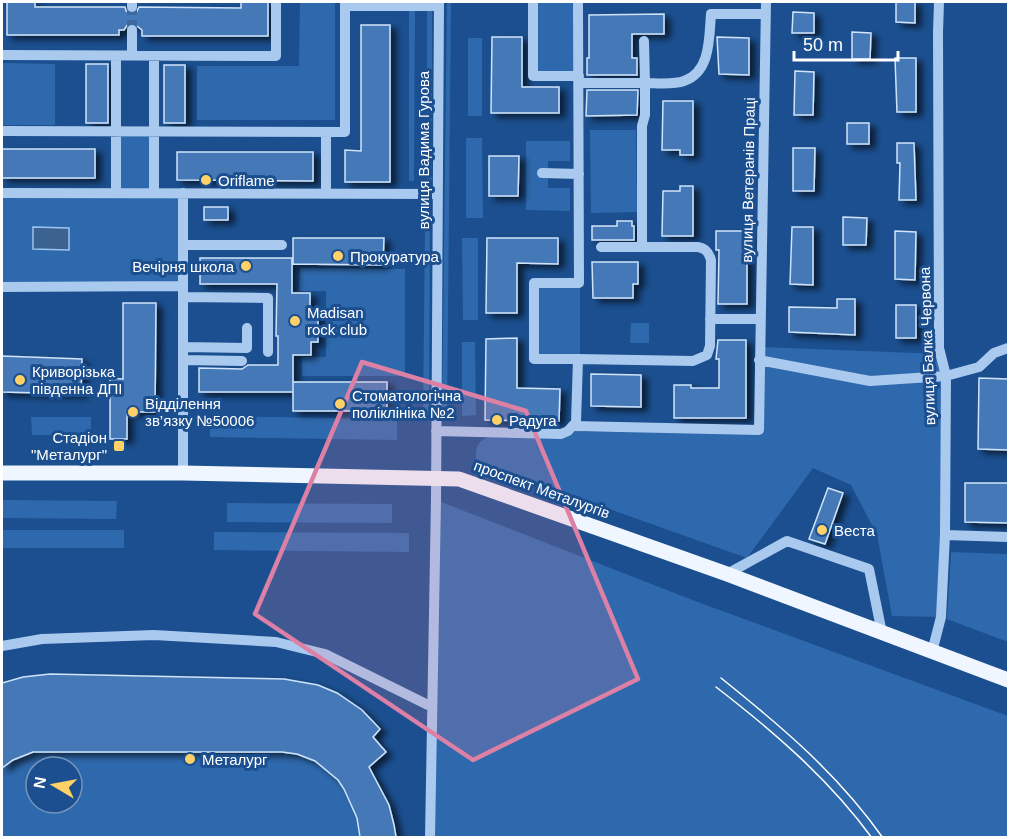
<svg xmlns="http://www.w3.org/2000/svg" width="1010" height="839" font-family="Arial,sans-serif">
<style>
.green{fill:#2e69ad;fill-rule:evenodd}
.water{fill:#3c6290;stroke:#9cc4f0;stroke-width:1.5}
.building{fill:#4478b7;stroke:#cfe3fa;stroke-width:1.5;filter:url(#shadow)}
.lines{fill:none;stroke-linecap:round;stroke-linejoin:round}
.minor-tunnel{stroke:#3d69a0;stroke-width:10;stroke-dasharray:10 5;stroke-linecap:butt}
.minor{stroke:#a9c9ee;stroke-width:10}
.major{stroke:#f0f6ff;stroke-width:15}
.tram{stroke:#fff;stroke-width:1.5}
.marked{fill:#dd80a5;fill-opacity:0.2;stroke:#dd80a5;stroke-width:4.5;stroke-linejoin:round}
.poi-dot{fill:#ffd166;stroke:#1b4f8f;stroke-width:2}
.labels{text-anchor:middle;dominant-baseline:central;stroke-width:6;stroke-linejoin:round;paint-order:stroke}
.street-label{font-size:15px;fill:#fff;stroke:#1b4f8f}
.poi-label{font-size:15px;fill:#fff;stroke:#1b4f8f;text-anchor:start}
</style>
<defs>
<filter id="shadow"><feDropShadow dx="6" dy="4" stdDeviation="3" flood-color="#0009"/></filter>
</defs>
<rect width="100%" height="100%" fill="#1b4f8f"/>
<path class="green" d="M300,2H335V120H197V66H299Z
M409,2H415L414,181H409Z
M427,2H432V180H427Z
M447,2H451L447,417L442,416Z
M533,2H578L579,76H533Z
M482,38V116H468V38Z
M2,63L55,64V125H2Z
M590,130H636L637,212L591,213Z
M116,132H154V193H183V286L2,287V193H116Z
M466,138H482L483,218H466Z
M526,141H570V161H548V188H570V211L526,210Z
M425,220H430L429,418H423Z
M462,238H478V320H463Z
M300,268L405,269V376H302V357H326V291H299Z
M538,286H580V355L537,354Z
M631,323H649V343H630Z
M462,342H475L476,415L462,416Z
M760,347L940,354L946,376L941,617L892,616L877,535L851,485L813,468L747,558L477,462C473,444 481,440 495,433L758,430Z
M210,416L397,419V440L210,437Z
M31,417H91V436L32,435Z
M2,500L117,501L116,519L2,518Z
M436,500L695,601L1008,716V837L430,838Z
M227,503L392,504V523L227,522Z
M2,530H124V548H2Z
M214,532L409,533V552L214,550Z
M951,552L1008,554V642L947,619Z
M50,674L284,679C323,683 356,698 380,729L373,737L386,752L369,768C383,789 393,812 396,837H2V684L23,677ZM36,767H72V803H36Z"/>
<path class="water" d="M33,227L69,228V250L33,249Z"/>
<path class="building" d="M7,2H35V7H125L126,11L131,14L136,13L139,7L241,8V2H268V36H142V30L133,23L128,24L124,30H119V35H7Z
M896,2H915V23L896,22Z
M793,12L814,13V33H792Z
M664,14V34H632V58H637V75H587V58H589V15Z
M361,25H390V182H345V150L361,151Z
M852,32L871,33L870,59H852Z
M492,37H522V87H559V113H491Z
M717,37L749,38V75L719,74Z
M895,58H916V112H897Z
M86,64H108V123H86Z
M164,65H185V123H164Z
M795,71L814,72L813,115H794Z
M587,90H638L637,115L586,116Z
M663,101H693V155H680V150H662Z
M847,123H869V144H847Z
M897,143H914L916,200H899L900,163H897Z
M793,148H815L814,191H793Z
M2,149H95V178H2Z
M177,152H313V181L177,180Z
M489,156H519L518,196H489Z
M680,186H693V236H662L663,191H680Z
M204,207H228V220H204Z
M843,217L867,218L866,245H843Z
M617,221H632V226H634V240H592V226H617Z
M792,227H813V285L790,284Z
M716,231H747V304H718L719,250H716Z
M895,231L916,232L915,280L895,279Z
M293,238H384L383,265L293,264Z
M487,238H558V264L517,263V313H486Z
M200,258H292V293H310V309H318V342H311V355H293V392H199V368L242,369L248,365H278V336H276L277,284H200Z
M592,262H638V284H633V298H593Z
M837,299H855V335L789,332V307L837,308Z
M123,303H156L155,412H127V439H110V378L123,379Z
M896,305H916V338H896Z
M517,338V388L560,389L559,421L485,420L486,339Z
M718,340H746V418H674V385H691V388H719V359H716Z
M2,356L82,359L81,394L2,392Z
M591,374L641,375V407L591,406Z
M979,378L1008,379V450L978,449Z
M293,382H387V411H293Z
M965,483H1008V523L965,522Z
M828,488L843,493L825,544L809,539Z
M50,674L284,679L318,685L337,693L362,710L380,729L373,737L386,752L369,767L389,805L394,825L396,837H360L357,818L344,789L338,780L315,761L297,754L282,752H33L13,760L2,768V683L23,677Z"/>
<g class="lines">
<path class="minor-tunnel" d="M132,30V7"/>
<path class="minor" d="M132,2V7
M533,2V76H579
M345,6H439
M2,55L276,56V2
M132,56V30
M579,83H645L644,41
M2,131L345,132V2
M542,173L579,174
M2,193L438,194
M116,193V56
M154,193V56
M183,193V473
M326,193V132
M183,245H282
M601,247H642
M2,287L183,286
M183,297L268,298V352
M710,319H760
M183,347L247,348V328
M578,359H534V283H579L578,2
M183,360L242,361
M759,360L870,381L946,376L979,367L994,353L1008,348
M573,426L759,430L766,2
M436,431L561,434L568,431L576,422L578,359L693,361L707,355L710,346L711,260C709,253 706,248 698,247H642V126L645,115V83C657,83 673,85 684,81C711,72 709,37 711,14H765
M945,535L1008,537
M727,574L787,541L869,569L882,633
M2,646L42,639L154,635L276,642L325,654L432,707
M932,652L941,617L945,535L946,376L939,348V335L938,32L939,2
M430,838L436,500L439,2"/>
<path class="major" d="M2,473H183L459,479L727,574L1008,680"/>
<path class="tram" d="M721,678C782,727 837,773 883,838
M716,687C773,731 829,779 872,838"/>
</g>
<path class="marked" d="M362,362L526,411L638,679L473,760L255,614Z"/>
<g class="poi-dot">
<circle cx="206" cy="180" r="6"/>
<circle cx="338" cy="256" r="6"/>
<circle cx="246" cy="266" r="6"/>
<circle cx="295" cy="321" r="6"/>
<circle cx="20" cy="380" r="6"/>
<circle cx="340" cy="404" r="6"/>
<circle cx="133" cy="412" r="6"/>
<circle cx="497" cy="420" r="6"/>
<rect x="113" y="440" width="12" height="12" rx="3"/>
<circle cx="822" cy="530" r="6"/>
<circle cx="190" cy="759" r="6"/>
</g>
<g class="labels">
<g class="street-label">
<text transform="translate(423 150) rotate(-90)">вулиця Вадима Гурова</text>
<text transform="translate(748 180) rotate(-89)">вулиця Ветеранів Праці</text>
<text transform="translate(927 346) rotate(-92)">вулиця Балка Червона</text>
<text transform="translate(542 489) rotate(20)">проспект Металургів</text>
</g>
<g class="poi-label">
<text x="218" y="180">Oriflame</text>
<text x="350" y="256">Прокуратура</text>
<text x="234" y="266" text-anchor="end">Вечірня школа</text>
<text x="307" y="312">Madisan<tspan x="307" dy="17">rock club</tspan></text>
<text x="32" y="371">Криворізька<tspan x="32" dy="17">південна ДПІ</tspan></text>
<text x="352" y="395">Стоматологічна<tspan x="352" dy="17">поліклініка №2</tspan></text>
<text x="145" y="403">Відділення<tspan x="145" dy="17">зв’язку №50006</tspan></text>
<text x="509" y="420">Радуга</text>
<text x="107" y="437" text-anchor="end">Стадіон<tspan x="107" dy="17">"Металург"</tspan></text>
<text x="834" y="530">Веста</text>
<text x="202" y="759">Металург</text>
</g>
</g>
<rect width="1010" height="839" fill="none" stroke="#ffffff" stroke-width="6"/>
<g transform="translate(54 785) rotate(280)"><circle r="28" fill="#1b4f8f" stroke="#7695bc" stroke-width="1.5"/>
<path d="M0-4.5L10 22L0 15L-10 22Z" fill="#ffd166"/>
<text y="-9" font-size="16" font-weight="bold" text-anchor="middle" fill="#ffffff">N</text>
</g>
<path d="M794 51v9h104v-9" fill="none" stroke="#ffffff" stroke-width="3"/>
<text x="803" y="51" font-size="18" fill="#ffffff" stroke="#1b4f8f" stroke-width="4.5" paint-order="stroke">50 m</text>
</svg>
